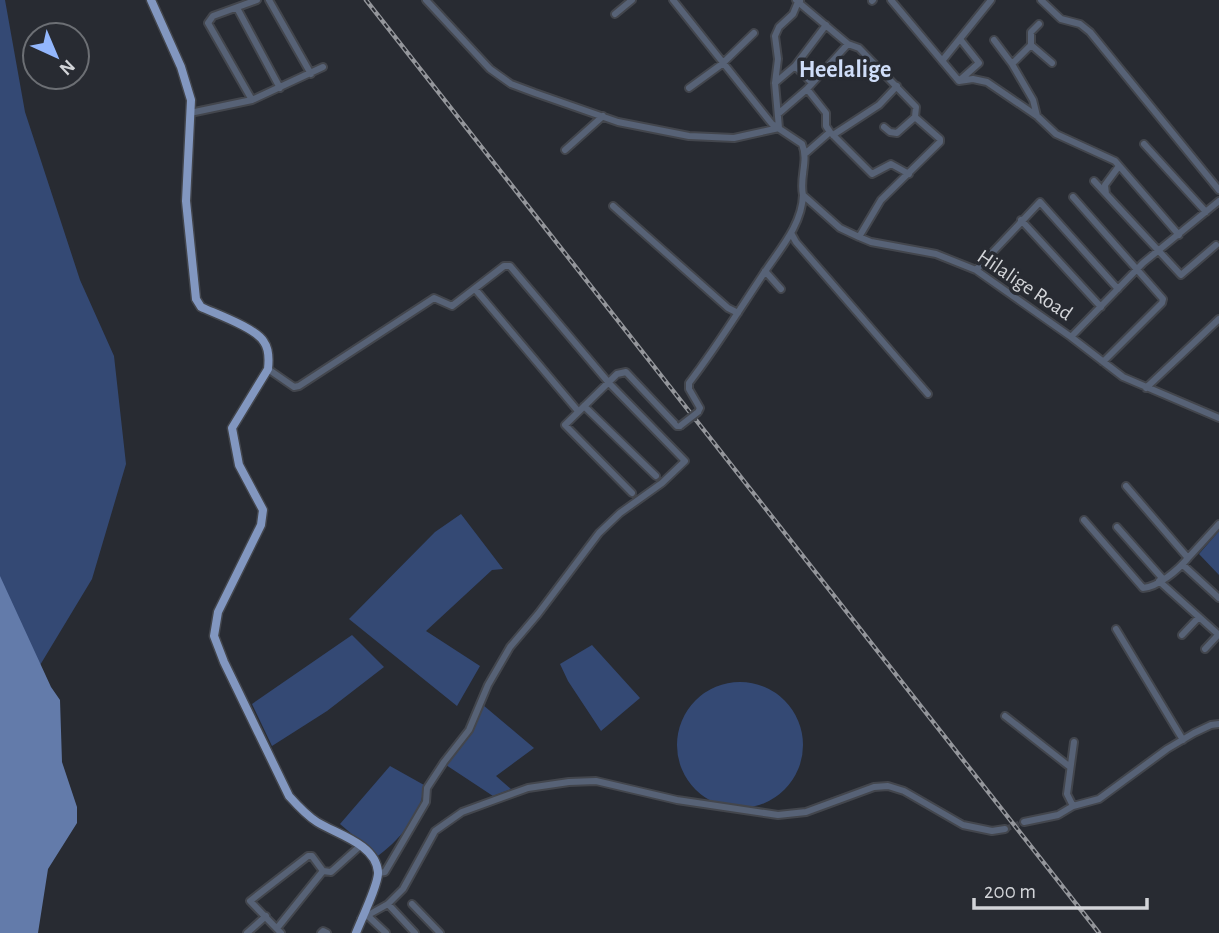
<svg xmlns="http://www.w3.org/2000/svg" width="1219" height="933" font-family="'Alegreya Sans',sans-serif">
<style>
.green{fill:#344974}
.water{fill:#637baa}
.lines{fill:none;stroke-linecap:round;stroke-linejoin:round}
.minor-tunnel{stroke:#42444b;stroke-width:6;stroke-dasharray:6 3;stroke-linecap:butt}
.minor-casing{stroke:#43464d;stroke-width:10}
.major-casing{stroke:#43464d;stroke-width:11}
.minor{stroke:#576276;stroke-width:6}
.major{stroke:#8297c0;stroke-width:8}
.rail-casing{stroke:#94969b;stroke-width:4.5}
.rail{stroke:#282b32;stroke-width:2;stroke-dasharray:5;stroke-linecap:butt}
.minor-bridge-casing{stroke:#43464d;stroke-width:10;stroke-linecap:butt}
.minor-bridge{stroke:#576276;stroke-width:6}
.labels{text-anchor:middle;dominant-baseline:central;stroke-width:7;stroke-linejoin:round;paint-order:stroke}
.street-label{font-size:21px;fill:#d2d4d8;stroke:#282b32}
.quarter-label{font-size:24px;font-weight:bold;fill:#cfddf8;stroke:#282b32}
</style>
<rect width="100%" height="100%" fill="#282b32"/>
<path class="green" d="M0,0H5L25,112L80,280L114,356L126,464L92,579L25,690L0,686Z
M461,514L503,569L492,570L426,631L480,666L457,706L349,619L435,532Z
M1219,531V575L1199,554Z
M352,635L384,667L327,711L272,746L252,704Z
M592,645L640,698L601,731L568,681L560,664Z
M677 745a63 63 0 1 1 126 0a63 63 0 1 1-126 0Z
M483,705L534,748L496,776L511,789L493,796L446,765L472,733Z
M390,766L424,785C422,815 399,841 375,858L367,847L340,824Z"/>
<path class="water" d="M0,576L51,687L60,700L62,762L77,807V823L48,869L38,933H0Z"/>
<g class="lines">
<path class="minor-tunnel" d="M1005,829L1024,822"/>
<g class="minor-casing">
<path id="minor" d="M269,0L311,74
M426,0L490,69L511,84L535,93L618,122L689,136L734,138L779,128L775,83L778,59L775,36L779,27L793,14L798,2L796,0
M673,0L772,124L802,144C809,161 799,177 803,195L840,228L859,237L871,242L936,254L976,270L1071,337L1123,377L1219,418
M891,0L959,81L973,79L987,82L1037,116L1056,134L1115,161L1179,235
M1041,0L1061,19L1080,24L1090,32L1219,190
M800,1L798,2L848,44L859,48L916,107L915,117L940,139V142L881,200L859,237
M872,1L873,0
M237,8L280,88
M615,14L632,0
M1039,24L1031,32V45L1052,63
M960,39L979,63L960,80
M994,40L1012,64
M1031,45L1012,64L1033,100L1037,116
M942,61L991,0
M775,83L795,66
M812,83L795,66L826,25
M689,88L722,64L754,33
M807,89L826,113V126L830,132L872,174L891,164L909,174
M252,100L208,23L213,16L257,0
M190,113L252,100L323,67
M778,114L807,89L848,44
M884,127L890,132L897,133L915,117
M833,135L879,105L897,86
M1144,144L1206,212
M565,150L603,116
M806,153L830,132
M1094,181L1181,275L1216,245
M1106,194L1105,185L1119,166
M1073,197L1163,299L1162,303L1103,362
M613,206L728,308L738,313
M1021,220L1101,307
M791,233L796,242L928,394
M976,270L1040,202L1118,289
M765,271L781,289
M475,289L578,411
M1071,337L1143,263L1219,201
M268,369L294,387L299,386L434,298L452,306L504,266H510L609,383L685,461L662,483L620,513L599,533L538,614L510,647L488,685L469,730L444,762L427,788L426,802L385,872L379,873
M1146,388L1219,319
M584,406L656,476
M698,412L700,408L689,389V383C716,348 738,312 762,276C778,251 802,226 803,195
M1126,486L1188,558L1219,524
M632,493L565,425L617,374L626,372L677,426H680
M1084,520L1143,588C1158,587 1178,570 1188,558
M1117,527L1163,579
M1183,565L1219,598
M1159,581L1219,635
M1116,629L1183,740
M1182,635L1199,617
M1205,649L1218,635
M1005,716L1070,767
M1073,806L1067,794L1074,742
M1024,822L1058,815L1073,806L1099,799L1167,749L1194,733L1211,725L1219,724
M323,871L331,872L360,846
M388,904L415,933
M412,904L440,933
M368,916L386,933
M361,919L388,904L403,889L435,831L462,812L528,788L569,782L596,781L677,800L778,815L806,812L874,787L888,786L904,791L963,825L992,831L1005,829
M278,927L323,871L312,856H308L250,901L281,933
M247,933L266,916
M321,933L323,931L327,933"/>
</g>
<g class="major-casing">
<path id="major" d="M151,0L181,67L191,100L186,201L196,299L201,307C216,314 256,328 264,342C269,349 269,360 268,369L232,428L239,465L263,510L261,525L218,612L214,636L224,662L289,796C298,806 306,815 317,822C336,834 376,844 378,872C379,883 361,920 356,933"/>
</g>
<use href="#minor" class="minor"/>
<use href="#major" class="major"/>
<g class="rail-casing">
<path id="rail" d="M366,0L1099,933"/>
</g>
<use href="#rail" class="rail"/>
<g class="minor-bridge-casing">
<path id="minor-bridge" d="M680,426L698,412"/>
</g>
<use href="#minor-bridge" class="minor-bridge"/>
</g>
<g class="labels">
<g class="street-label">
<text transform="translate(1025 285) rotate(34)">Hilalige Road</text>
</g>
<g class="quarter-label">
<text x="845" y="70">Heelalige</text>
</g>
</g>
<g transform="translate(56 56) rotate(136)"><circle r="33" fill="#282b32" stroke="#6c6f74" stroke-width="2"/>
<path d="M0-5L12 26L0 18L-12 26Z" fill="#93b7fd"/>
<text y="-10" font-size="19" font-weight="bold" text-anchor="middle" fill="#d2d4d8">N</text>
</g>
<path d="M974 898v10h173v-10" fill="none" stroke="#d2d4d8" stroke-width="3.5"/>
<text x="984" y="898" font-size="21" fill="#d2d4d8" stroke="#282b32" stroke-width="5" paint-order="stroke">200 m</text>
</svg>
